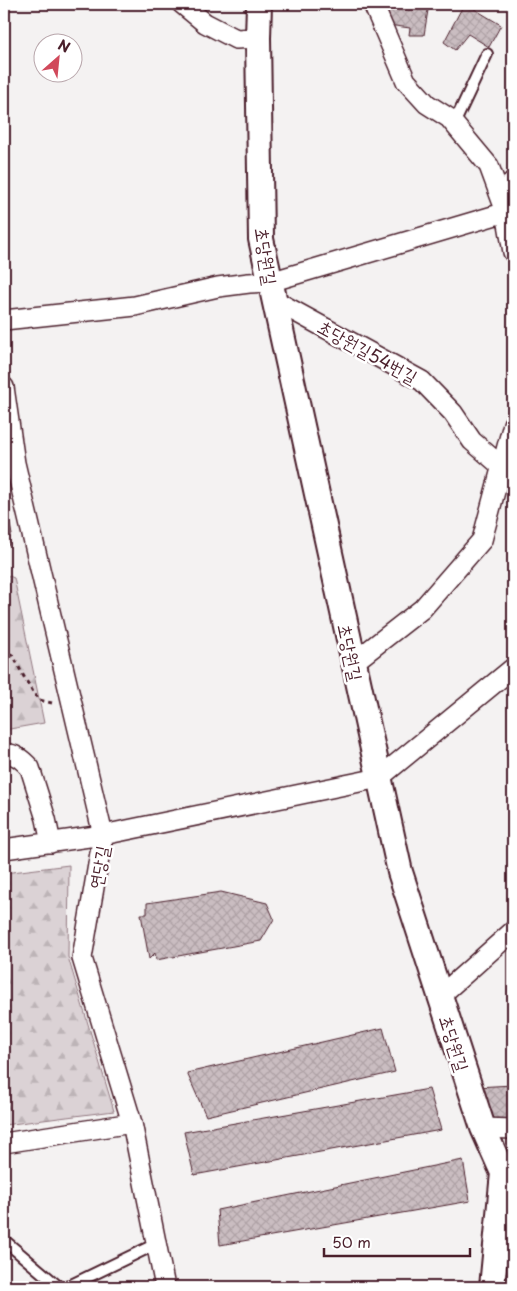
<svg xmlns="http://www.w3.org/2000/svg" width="517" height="1291" font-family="'Playpen Sans','Poor Story',sans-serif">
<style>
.forest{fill:url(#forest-firs);stroke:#927880}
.building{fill:url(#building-cross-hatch);stroke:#4a1f2b}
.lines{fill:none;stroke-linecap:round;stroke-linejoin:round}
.service-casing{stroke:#4a1f2b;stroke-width:14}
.minor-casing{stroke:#4a1f2b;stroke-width:22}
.tertiary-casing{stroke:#4a1f2b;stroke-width:28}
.path{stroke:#4a1f2b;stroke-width:3;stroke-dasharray:4 4;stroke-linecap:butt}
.service{stroke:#fff;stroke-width:10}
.minor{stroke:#fff;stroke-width:19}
.tertiary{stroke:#fff;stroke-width:24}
.labels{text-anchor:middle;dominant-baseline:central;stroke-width:5;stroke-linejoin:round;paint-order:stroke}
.street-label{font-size:18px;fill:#4a1f2b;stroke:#fff}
</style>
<defs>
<pattern id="forest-firs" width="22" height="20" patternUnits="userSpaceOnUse" patternTransform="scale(1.25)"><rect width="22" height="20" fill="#dbd2d5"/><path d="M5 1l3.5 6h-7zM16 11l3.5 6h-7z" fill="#bdb4b7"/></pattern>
<pattern id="building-cross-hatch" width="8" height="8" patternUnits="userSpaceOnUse" patternTransform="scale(1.25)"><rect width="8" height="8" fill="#cabdc1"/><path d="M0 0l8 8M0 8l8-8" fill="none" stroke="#afa2a6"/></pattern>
</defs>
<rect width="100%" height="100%" fill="#f4f2f2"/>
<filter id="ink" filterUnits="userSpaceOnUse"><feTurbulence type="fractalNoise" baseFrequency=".02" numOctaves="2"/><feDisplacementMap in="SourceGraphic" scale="10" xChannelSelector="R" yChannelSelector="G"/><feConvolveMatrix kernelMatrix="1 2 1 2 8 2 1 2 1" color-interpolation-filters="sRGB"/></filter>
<g filter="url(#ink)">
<path class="forest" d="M4,574L14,578L44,723L4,730Z
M69,865L68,957L114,1111L4,1125V873Z"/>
<path class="building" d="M387,4H429L424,35H409L410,28L388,25Z
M464,4H466L501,25L489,47L468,34L455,50L444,42Z
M8,514L12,535L7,536L9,545L4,546V515Z
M221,892L267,903L274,919L261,941L156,960L155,953L149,959L141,914H147V903Z
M383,1028L395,1072L206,1116L187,1073Z
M513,1085V1119L488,1121L476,1087Z
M429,1089L441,1130L194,1175L184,1132Z
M463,1160L470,1201L220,1245L217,1210Z"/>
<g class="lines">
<g class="service-casing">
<path id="service" d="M454,124L487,54
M4,1242L5,1241L59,1287
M67,1287L156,1244"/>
</g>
<g class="minor-casing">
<path id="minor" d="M182,4L205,23L236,39L258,38
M373,4L406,81L427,104L449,118L489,166L506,212
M513,181L506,212L513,252
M274,300L422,381L453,413L472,441L501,466L513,480
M4,320L135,306L218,287L249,283L270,282L513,210
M4,387L15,463L103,835L82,958L132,1123L165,1287
M354,662L422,609L482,540L513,424
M4,754C14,752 23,760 30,768L46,819L51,843
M4,849L103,835L379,778L513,668
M440,996L513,931
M483,1128L513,1129
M4,1143L132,1123"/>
</g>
<g class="tertiary-casing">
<path id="tertiary" d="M259,4L258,38L261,239L400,872L483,1128L503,1173L492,1287"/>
</g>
<path class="path" d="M4,649C16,655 17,665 23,675C28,684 33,692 39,700L52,703"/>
<use href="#service" class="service"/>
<use href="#minor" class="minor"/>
<use href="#tertiary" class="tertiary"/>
</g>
</g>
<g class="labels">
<g class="street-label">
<text transform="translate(267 256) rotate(81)">초당원길</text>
<text transform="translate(368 351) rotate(29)">초당원길54번길</text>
<text transform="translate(351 652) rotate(78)">초당원길</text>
<text transform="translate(98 867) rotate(-80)">연당길</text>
<text transform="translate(455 1043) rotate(72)">초당원길</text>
</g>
</g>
<rect width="517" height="1291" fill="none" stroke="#fff" stroke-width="20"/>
<rect x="10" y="10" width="497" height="1271" fill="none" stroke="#4a1f2b" stroke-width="2" filter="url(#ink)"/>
<g transform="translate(58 58) rotate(27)"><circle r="24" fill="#ffffff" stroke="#b7a5aa"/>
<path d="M0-4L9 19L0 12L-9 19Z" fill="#d1495b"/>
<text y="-8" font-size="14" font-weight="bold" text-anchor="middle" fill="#4a1f2b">N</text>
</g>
<path d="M324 1248v8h146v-8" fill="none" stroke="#4a1f2b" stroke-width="2.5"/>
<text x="332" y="1248" font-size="15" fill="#4a1f2b" stroke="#ffffff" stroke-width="4" paint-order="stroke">50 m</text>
</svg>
